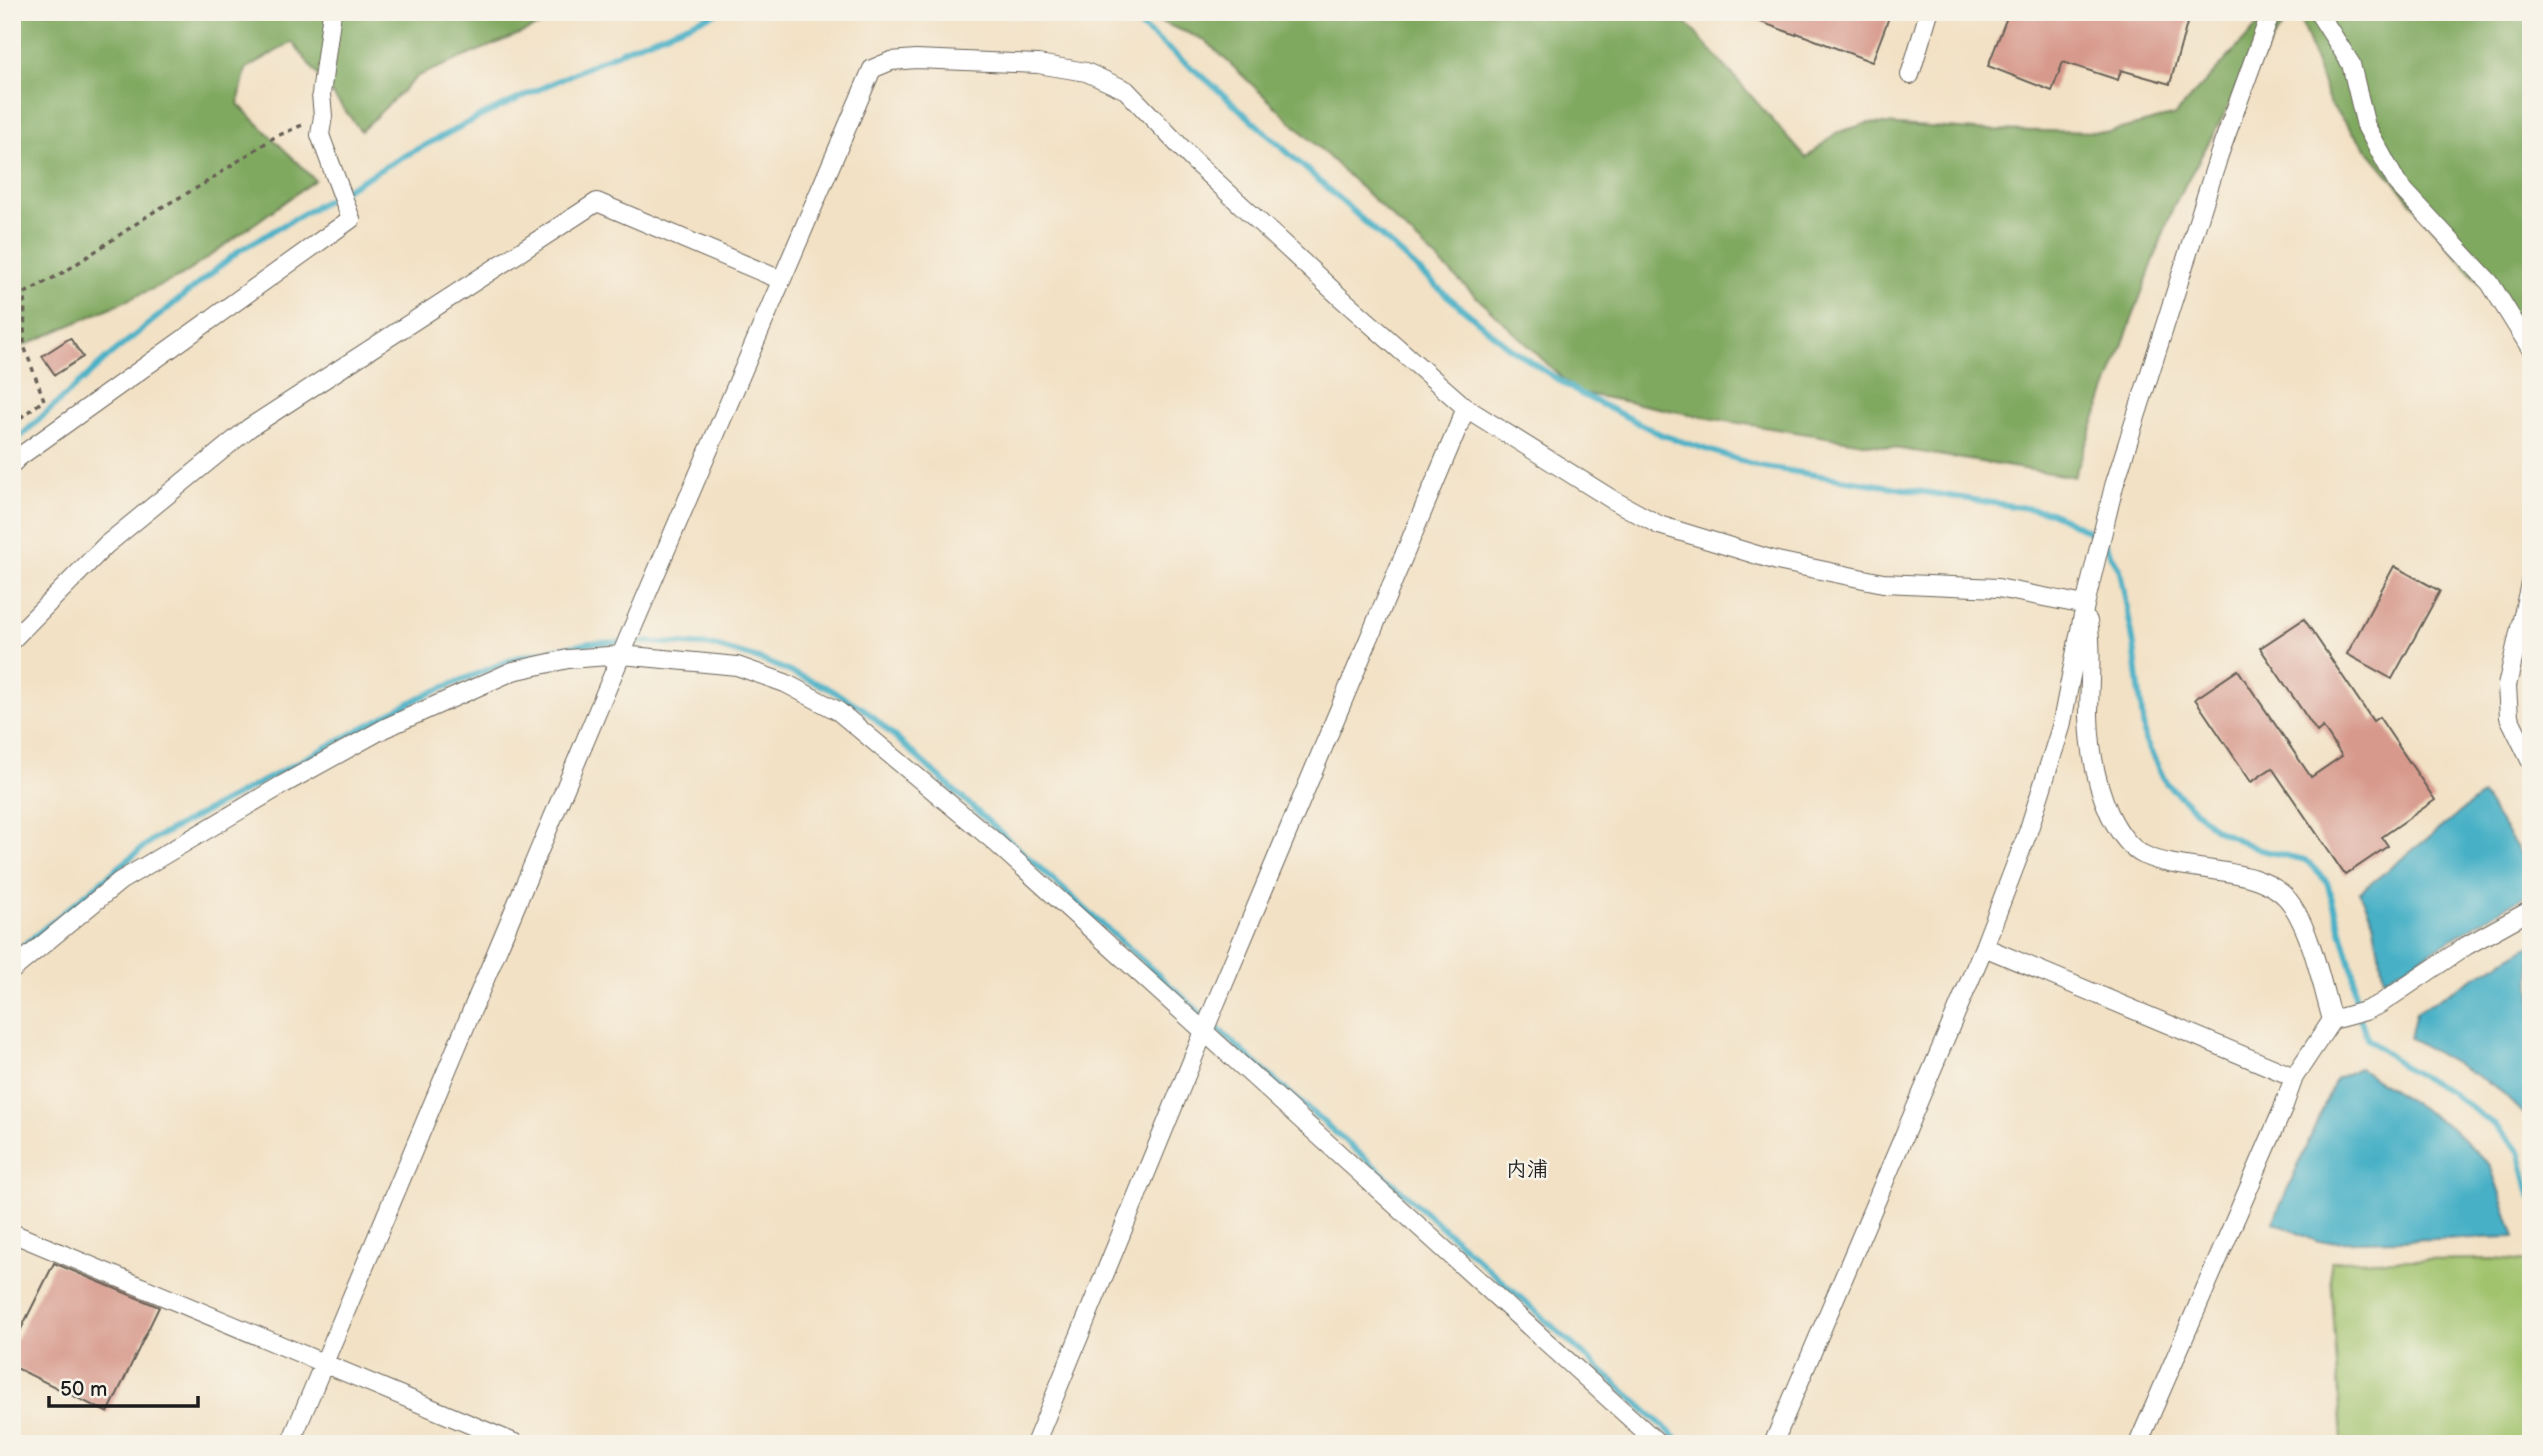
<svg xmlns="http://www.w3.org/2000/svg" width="2543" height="1456" font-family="'Balsamiq Sans','Klee One',sans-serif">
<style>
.green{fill:#a1c36d;stroke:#5e7044;stroke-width:2}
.forest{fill:#80a960;stroke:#4e623e;stroke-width:2}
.water{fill:#47b0c6;stroke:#326671;stroke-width:2}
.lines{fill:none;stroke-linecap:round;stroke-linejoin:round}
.stream{stroke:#47b0c6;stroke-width:6}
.building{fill:#d7998c}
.minor-casing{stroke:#676157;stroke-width:20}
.path{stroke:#676157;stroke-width:3.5;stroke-dasharray:5 5;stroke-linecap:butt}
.minor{stroke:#fff;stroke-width:18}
.labels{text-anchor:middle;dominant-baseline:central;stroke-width:5;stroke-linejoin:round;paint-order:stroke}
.neighbourhood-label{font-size:21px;font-weight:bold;fill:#1c1c1c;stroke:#f7f3e8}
</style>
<rect width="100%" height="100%" fill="#f7f3e8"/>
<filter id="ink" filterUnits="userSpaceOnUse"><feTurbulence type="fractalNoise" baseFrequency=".0143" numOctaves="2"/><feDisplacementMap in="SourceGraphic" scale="14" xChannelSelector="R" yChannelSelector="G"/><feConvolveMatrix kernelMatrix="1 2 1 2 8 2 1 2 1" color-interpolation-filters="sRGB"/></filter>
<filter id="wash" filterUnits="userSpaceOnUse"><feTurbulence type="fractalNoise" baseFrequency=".00686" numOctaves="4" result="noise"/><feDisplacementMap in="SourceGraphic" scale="28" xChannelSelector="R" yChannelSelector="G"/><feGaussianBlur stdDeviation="1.57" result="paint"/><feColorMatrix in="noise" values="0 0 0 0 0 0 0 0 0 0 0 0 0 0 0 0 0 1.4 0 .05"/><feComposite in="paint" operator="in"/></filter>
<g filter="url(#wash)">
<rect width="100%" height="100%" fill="#f2e1c5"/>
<path class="green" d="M2493,1259L2531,1262V1444H2342L2330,1261Z"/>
<path class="forest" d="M12,12H572L418,76L361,131L292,42L246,69L238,104L315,180L182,276L12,351Z
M1136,12H1677L1806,158L1836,133L1868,123L1976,130L2109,132L2175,115L2270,12H2292L2231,102L2174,205L2074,477L1714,419L1577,392L1205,40Z
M2298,12H2531V352L2519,330L2330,105Z"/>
<path class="water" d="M2482,795L2531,869V892L2384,979L2373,921L2360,892Z
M2531,945V1122L2495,1086L2410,1038L2416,1012Z
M2359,1068L2450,1127L2490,1165L2515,1237L2318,1242L2273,1222L2336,1079Z"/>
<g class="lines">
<path class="stream" d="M1123,12L1208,81L1444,293L1510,348L1577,392L1662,435L1758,466L2051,512L2103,539L2120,571L2134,645L2145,740L2166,783L2215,829L2260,850L2306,860L2327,882L2353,972L2356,1006L2367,1038L2404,1067L2450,1092L2497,1127L2519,1151L2531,1198
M12,444L108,357L240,250L404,156L481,116L631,47L719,12
M12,955L152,840L421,697L518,657L589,643L648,642L714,646L762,660L826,687L864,709L1271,1077L1372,1164L1683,1444"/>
</g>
<g id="blocks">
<path class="building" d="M1740,12H1891L1872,62L1797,33L1796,35L1739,14Z
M2009,12H2162L2188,20L2170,84L2121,70L2118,80L2063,62L2052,91L1988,66Z
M70,338L83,357L55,375L42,356Z
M2394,566L2440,591L2392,679L2347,654Z
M2304,619L2373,721L2379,717L2435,800L2382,837L2388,846L2345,875L2272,768L2251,782L2195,699L2238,670L2311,777L2342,756L2323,727L2317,732L2260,648Z
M54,1263L159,1307L108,1413L12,1366V1347Z"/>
</g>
</g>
<g filter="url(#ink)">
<use href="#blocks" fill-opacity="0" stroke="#676157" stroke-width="2"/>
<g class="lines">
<g class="minor-casing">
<path id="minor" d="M2318,12L2351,64L2366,126L2397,183L2490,283L2531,349
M1910,75L1929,12
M12,464L19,457L351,219L320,135L323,116L321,94L332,12
M2531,579L2507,686L2509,717L2531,762
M2088,621C2093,652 2089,685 2089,716C2090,749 2096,785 2110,815C2117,829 2129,848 2144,855C2185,875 2264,862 2292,905C2312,935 2322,985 2332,1020
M12,640L106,545L249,428L597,202L781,280
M1984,947L2294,1077
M12,970L120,881L282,785L385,728L513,671L568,659L622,655L737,666L785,683L838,711L994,841L1659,1444
M12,1233L517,1444
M290,1444L632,629L872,69L891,61L916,59L1038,64L1086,72L1126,90L1195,162L1340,297L1466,408L1613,500L1659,525L1777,561L1883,583L1998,588L2085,605
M1035,1444L1214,1007L1466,408
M1773,1444L1984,947L2028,832L2061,727L2085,605L2114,486L2220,152L2271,12
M2138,1444L2282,1111L2294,1077L2332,1020L2365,1011L2380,1004L2466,946L2531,910"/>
</g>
<path class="path" d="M12,424L44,400L24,346L25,293L66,271L155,211L202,185L273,138L302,125"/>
<use href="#minor" class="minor"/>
</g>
</g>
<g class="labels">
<g class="neighbourhood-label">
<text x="1527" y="1169">内浦</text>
</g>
</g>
<rect width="2543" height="1456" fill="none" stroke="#f7f3e8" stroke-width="42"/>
<path d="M49 1396v10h149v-10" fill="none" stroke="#1c1c1c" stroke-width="3.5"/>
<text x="60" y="1396" font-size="21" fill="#1c1c1c" stroke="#f7f3e8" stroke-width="5" paint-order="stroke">50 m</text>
</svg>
